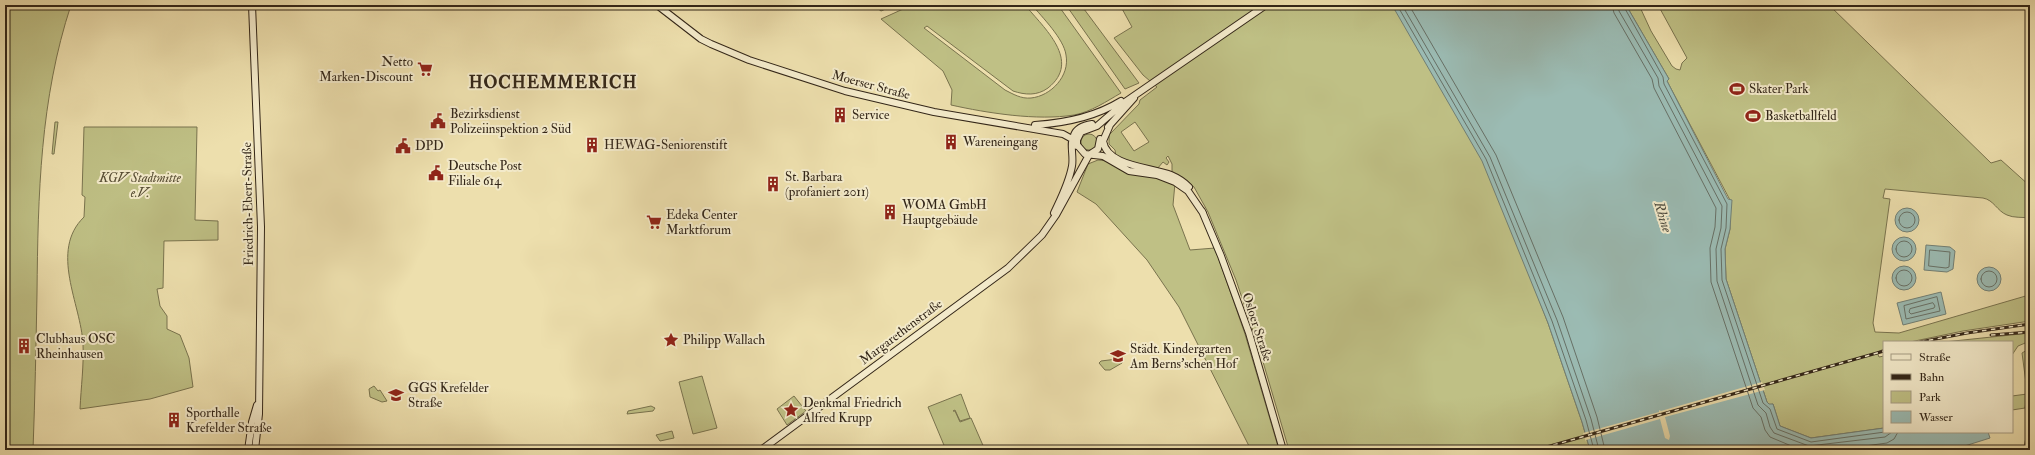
<svg xmlns="http://www.w3.org/2000/svg" width="2035" height="455" font-family="'IM FELL Double Pica',serif">
<style>
.green{fill:#bfc085;stroke:#79734e;fill-rule:evenodd}
.water{fill:#9bbbb3;stroke:#717f75}
.pier{fill:#eddfad}
.lines{fill:none;stroke-linecap:round;stroke-linejoin:round}
.shore{stroke:#677066;stroke-width:1}
.secondary-casing{stroke:#332618;stroke-width:8}
.secondary{stroke:#f3eaca;stroke-width:6}
.tram{stroke:#332618;stroke-width:1}
.rail-casing{stroke:#332618;stroke-width:3}
.rail{stroke:#f3eaca;stroke-width:1.5;stroke-dasharray:4.5;stroke-linecap:butt}
.labels{text-anchor:middle;dominant-baseline:central;stroke-width:4;stroke-linejoin:round;paint-order:stroke}
.poi-label{font-size:13px;fill:#332618;stroke:#f3eaca;text-anchor:start}
.street-label{font-size:13px;fill:#332618;stroke:#f3eaca}
.park-label{font-size:13px;font-style:italic;fill:#564c33;stroke:#f3eaca}
.water-label{font-size:14px;font-style:italic;fill:#4d4b3f;stroke:#f3eaca}
.district-label{font-size:17px;font-weight:bold;letter-spacing:1px;fill:#332618;stroke:#f3eaca}
</style>
<rect width="100%" height="100%" fill="#eddfad"/>
<filter id="stains"><feTurbulence type="fractalNoise" baseFrequency=".005" numOctaves="4"/><feColorMatrix values="0 0 0 0 .2 0 0 0 0 .09 0 0 0 0 .02 0 0 0 .5 -.17"/></filter>
<radialGradient id="worn" r=".72"><stop offset=".6" stop-color="#630" stop-opacity="0"/><stop offset="1" stop-color="#630" stop-opacity=".3"/></radialGradient>
<path class="green" d="M5,5H71C40,99 38,195 37,293C36,345 35,398 33,450H5Z
M873,5H895L881,11Z
M912,5H1025C1044,28 1082,61 1048,88C1037,96 1025,95 1013,91L927,26L924,28L1005,90C1013,94 1021,99 1031,98C1051,96 1070,76 1066,55C1064,39 1042,17 1032,5H1058L1121,93C1107,101 1091,112 1074,115C1037,121 987,113 951,105L952,90L943,71L881,19Z
M1066,5H1081L1139,83L1125,89Z
M1120,5H1396L1481,150L1548,323L1582,422L1590,450H1289L1261,355L1236,280L1208,212L1194,187L1186,180L1172,173V164L1168,156L1166,158L1169,162L1167,165L1163,162L1157,169L1128,162L1116,156L1115,150L1109,144V135L1139,104L1140,100L1157,87L1143,75L1114,38L1132,27ZM1135,122L1149,142L1134,151L1121,132Z
M1626,5H1639L1651,31L1672,66L1676,69L1680,70L1682,63L1687,58L1658,5H1829L1991,163L2001,160L2030,186V218C2023,217 2013,218 2007,215C1997,211 1994,200 1983,198L1885,189L1883,198L1890,199L1873,323L1875,332L1899,333L2029,295L2030,321L1963,331L1910,342H1884V349L1877,352L1879,357L1884,356V428L1811,438L1780,426L1773,404L1769,405L1767,402L1726,279L1725,249L1730,229V200L1667,81L1669,79Z
M55,122H58L54,154H52Z
M84,127H197L195,220L218,221V240L164,241L163,288L157,289L160,306L167,316V329L180,335L189,358L193,387L150,399L80,409C81,387 84,365 83,344C81,304 49,251 84,217L85,197L82,195Z
M1081 142a8 8 0 1 1 16 0a8 8 0 1 1-16 0Z
M1098,160L1108,161L1175,183L1173,205L1190,250L1215,248L1245,334L1279,450H1251L1179,307L1147,260L1096,204L1077,192L1088,164Z
M2030,333V341L2018,346L2012,355V342H1944Z
M2027,350H2030L2028,384L2026,383L2022,353Z
M1121,354L1122,363L1110,370H1105L1099,363L1101,361L1117,359V355Z
M702,376L717,428L693,434L679,382Z
M374,386L378,391L380,390L387,401L382,402L370,397L369,389Z
M961,394L970,418L960,421L955,410L953,411H955L960,422L971,418L985,450H946L928,407Z
M2027,394L2025,408L2012,410V396Z
M794,396L806,411L787,425L777,409Z
M651,406L655,408L653,411L627,414L628,411Z
M672,431L674,438L660,441L656,435Z"/>
<path class="water" d="M1392,5H1626L1669,79L1667,81L1728,199L1732,200L1730,229L1725,249L1726,279L1767,402L1769,404H1773L1780,426L1811,438L1884,428V432H1988L1990,438L1952,450H1590L1582,422L1548,323L1482,161Z
M1895 220a12 12 0 1 1 24 0a12 12 0 1 1-24 0Z
M1892 249a12 12 0 1 1 24 0a12 12 0 1 1-24 0Z
M1926,245L1950,247L1955,251L1953,269L1947,272L1924,270Z
M1892 278a12 12 0 1 1 24 0a12 12 0 1 1-24 0Z
M1977 279a12 12 0 1 1 24 0a12 12 0 1 1-24 0Z
M1941,292L1946,314L1903,325L1897,303Z"/>
<path class="pier" d="M1762,382L1765,390L1665,417L1670,436L1669,440L1665,438L1660,419L1586,440V442L1583,433L1659,412V410L1661,411Z"/>
<g class="lines">
<path class="shore" d="M1397,5L1486,159L1552,321L1586,420L1594,450
M1402,5L1490,157L1557,320L1591,419L1599,450
M1409,5L1496,155L1563,317L1597,417L1605,450
M1612,5L1614,13L1652,79L1654,88L1716,208L1715,227L1710,248L1711,282L1753,408L1761,417L1765,430L1770,437L1801,450
M1618,5L1619,11L1658,78L1659,86L1722,206L1721,228L1716,249L1717,281L1758,405L1766,413L1770,427L1774,433L1809,446L1885,437L1892,432
M1623,5L1663,77L1664,84L1727,204L1726,228L1721,249L1722,280L1763,403L1770,409L1777,429L1811,442L1885,432
M1899 220a8 8 0 1 1 16 0a8 8 0 1 1-16 0Z
M1896 249a8 8 0 1 1 16 0a8 8 0 1 1-16 0Z
M1930,250L1950,252L1949,267L1946,268L1929,266Z
M1896 278a8 8 0 1 1 16 0a8 8 0 1 1-16 0Z
M1981 279a8 8 0 1 1 16 0a8 8 0 1 1-16 0Z
M1937,297L1940,311L1906,319L1904,306Z
M1933,303L1935,306L1934,308L1911,314L1909,312L1910,309Z
M1835,450L1887,443L1894,439L1898,432"/>
<g class="secondary-casing">
<path id="secondary" d="M252,5L261,227L259,414L255,450
M657,5L701,39L711,44L749,60L845,91L934,112L1063,134L1072,139L1085,154L1103,156L1129,171L1157,175L1175,182L1188,191L1203,213
M1035,125C1066,123 1095,117 1121,101
M1110,125L1103,141C1107,167 1152,167 1171,175C1178,178 1184,182 1189,187
M1108,127L1134,98
M1077,146V140L1081,132L1097,126L1125,102L1266,5
M1089,155L1098,149L1100,139
M1202,211L1221,256L1249,333L1283,450
M1054,213C1061,198 1069,183 1072,166C1074,156 1069,143 1074,135C1077,127 1085,125 1092,124
M248,450L252,422L257,405
M761,450L1008,268L1042,235L1056,215L1089,155"/>
</g>
<use href="#secondary" class="secondary"/>
<path class="tram" d="M2024,450L2030,409"/>
<g class="rail-casing">
<path id="rail" d="M1991,335L2030,332
M1920,342L1967,333L2030,324
M1536,450L1884,351
M2028,450L2030,449"/>
</g>
<use href="#rail" class="rail"/>
</g>
<defs>
<g id="supermarket-bare" transform="scale(1.2)"><path d="M-6-5.5h2.5l.6 2H6L4.5 2H-2.5L-4.4-4H-6ZM-1.5 3.2a1.3 1.3 0 1 0 .1 0ZM3 3.2a1.3 1.3 0 1 0 .1 0Z" fill="#8f2418" stroke="#f3eaca" stroke-width="2.5" paint-order="stroke"/></g>
<g id="stadium-bare" transform="scale(1.2)"><path d="M0-5a6.5 5 0 1 0 0 10a6.5 5 0 1 0 0-10ZM-3.5-1.8h7v3.6h-7Z" fill="#8f2418" stroke="#f3eaca" stroke-width="2.5" paint-order="stroke"/></g>
<g id="building-bare" transform="scale(1.2)"><path d="M-4-6H4V6H1V3H-1V6H-4ZM-2.5-4.3h1.7v1.8h-1.7ZM.8-4.3h1.7v1.8H.8ZM-2.5-1h1.7V.8h-1.7ZM.8-1h1.7V.8H.8Z" fill="#8f2418" stroke="#f3eaca" stroke-width="2.5" paint-order="stroke"/></g>
<g id="civic-bare" transform="scale(1.2)"><path d="M-.6-6.5H3V-4.5H.6V-3L4-1V1h2V6H-6V1h2V-1L-.6-3ZM-1.2 2.5V6h2.4V2.5Z" fill="#8f2418" stroke="#f3eaca" stroke-width="2.5" paint-order="stroke"/></g>
<g id="sight-bare" transform="scale(1.2)"><path d="M0-6L1.8-2.2L6-1.7L2.9 1.2L3.7 5.4L0 3.3L-3.7 5.4L-2.9 1.2L-6-1.7L-1.8-2.2Z" fill="#8f2418" stroke="#f3eaca" stroke-width="2.5" paint-order="stroke"/></g>
<g id="school-bare" transform="scale(1.2)"><path d="M0-5L7-2L0 1L-7-2ZM-4 1L0 2.5L4 1V4Q0 6-4 4Z" fill="#8f2418" stroke="#f3eaca" stroke-width="2.5" paint-order="stroke"/></g>
</defs>
<g fill-rule="evenodd">
<use href="#supermarket-bare" x="425" y="69"/>
<use href="#stadium-bare" x="1737" y="89"/>
<use href="#building-bare" x="840" y="115"/>
<use href="#stadium-bare" x="1753" y="116"/>
<use href="#civic-bare" x="438" y="121"/>
<use href="#building-bare" x="951" y="142"/>
<use href="#building-bare" x="592" y="145"/>
<use href="#civic-bare" x="403" y="146"/>
<use href="#civic-bare" x="436" y="173"/>
<use href="#building-bare" x="773" y="184"/>
<use href="#building-bare" x="890" y="212"/>
<use href="#supermarket-bare" x="654" y="222"/>
<use href="#sight-bare" x="671" y="340"/>
<use href="#building-bare" x="24" y="346"/>
<use href="#school-bare" x="1118" y="356"/>
<use href="#school-bare" x="396" y="395"/>
<use href="#sight-bare" x="791" y="410"/>
<use href="#building-bare" x="174" y="420"/>
</g>
<g class="labels">
<g class="poi-label">
<text x="413" y="62" text-anchor="end">Netto<tspan x="413" dy="15">Marken-Discount</tspan></text>
<text x="1749" y="89">Skater Park</text>
<text x="450" y="114">Bezirksdienst<tspan x="450" dy="15">Polizeiinspektion 2 Süd</tspan></text>
<text x="852" y="115">Service</text>
<text x="1765" y="116">Basketballfeld</text>
<text x="963" y="142">Wareneingang</text>
<text x="604" y="145">HEWAG-Seniorenstift</text>
<text x="415" y="146">DPD</text>
<text x="448" y="166">Deutsche Post<tspan x="448" dy="15">Filiale 614</tspan></text>
<text x="785" y="177">St. Barbara<tspan x="785" dy="15">(profaniert 2011)</tspan></text>
<text x="902" y="205">WOMA GmbH<tspan x="902" dy="15">Hauptgebäude</tspan></text>
<text x="666" y="215">Edeka Center<tspan x="666" dy="15">Marktforum</tspan></text>
<text x="36" y="339">Clubhaus OSC<tspan x="36" dy="15">Rheinhausen</tspan></text>
<text x="683" y="340">Philipp Wallach</text>
<text x="1130" y="349">Städt. Kindergarten<tspan x="1130" dy="15">Am Berns'schen Hof</tspan></text>
<text x="408" y="388">GGS Krefelder<tspan x="408" dy="15">Straße</tspan></text>
<text x="803" y="403">Denkmal Friedrich<tspan x="803" dy="15">Alfred Krupp</tspan></text>
<text x="186" y="413">Sporthalle<tspan x="186" dy="15">Krefelder Straße</tspan></text>
</g>
<g class="street-label">
<text transform="translate(871 85) rotate(15)">Moerser Straße</text>
<text transform="translate(248 204) rotate(-91)">Friedrich-Ebert-Straße</text>
<text transform="translate(1257 327) rotate(72)">Osloer Straße</text>
<text transform="translate(901 332) rotate(-37)">Margarethenstraße</text>
</g>
<g class="park-label">
<text x="140" y="178">KGV Stadtmitte<tspan x="140" dy="15">e.V.</tspan></text>
</g>
<g class="water-label">
<text transform="translate(1663 217) rotate(73)">Rhine</text>
</g>
<g class="district-label">
<text x="553" y="82">HOCHEMMERICH</text>
</g>
</g>
<rect width="2035" height="455" fill="none" stroke="#eddfad" stroke-width="20"/>
<rect x="6" y="6" width="2023" height="443" fill="none" stroke="#332618" stroke-width="2"/>
<rect x="10" y="10" width="2015" height="435" fill="none" stroke="#332618"/>
<rect x="1883" y="341" width="130" height="92" fill="#f3eaca" stroke="#a69c83"/>
<rect x="1891" y="354" width="20" height="6" fill="#f3eaca" stroke="#a69c83"/>
<text x="1919" y="361" font-size="12" fill="#332618">Straße</text>
<rect x="1891" y="374" width="20" height="6" fill="#332618" stroke="#a69c83"/>
<text x="1919" y="381" font-size="12" fill="#332618">Bahn</text>
<rect x="1891" y="391" width="20" height="12" fill="#bfc085" stroke="#a69c83"/>
<text x="1919" y="401" font-size="12" fill="#332618">Park</text>
<rect x="1891" y="411" width="20" height="12" fill="#9bbbb3" stroke="#a69c83"/>
<text x="1919" y="421" font-size="12" fill="#332618">Wasser</text>
<rect width="100%" height="100%" filter="url(#stains)"/>
<rect width="100%" height="100%" fill="url(#worn)"/>
</svg>
